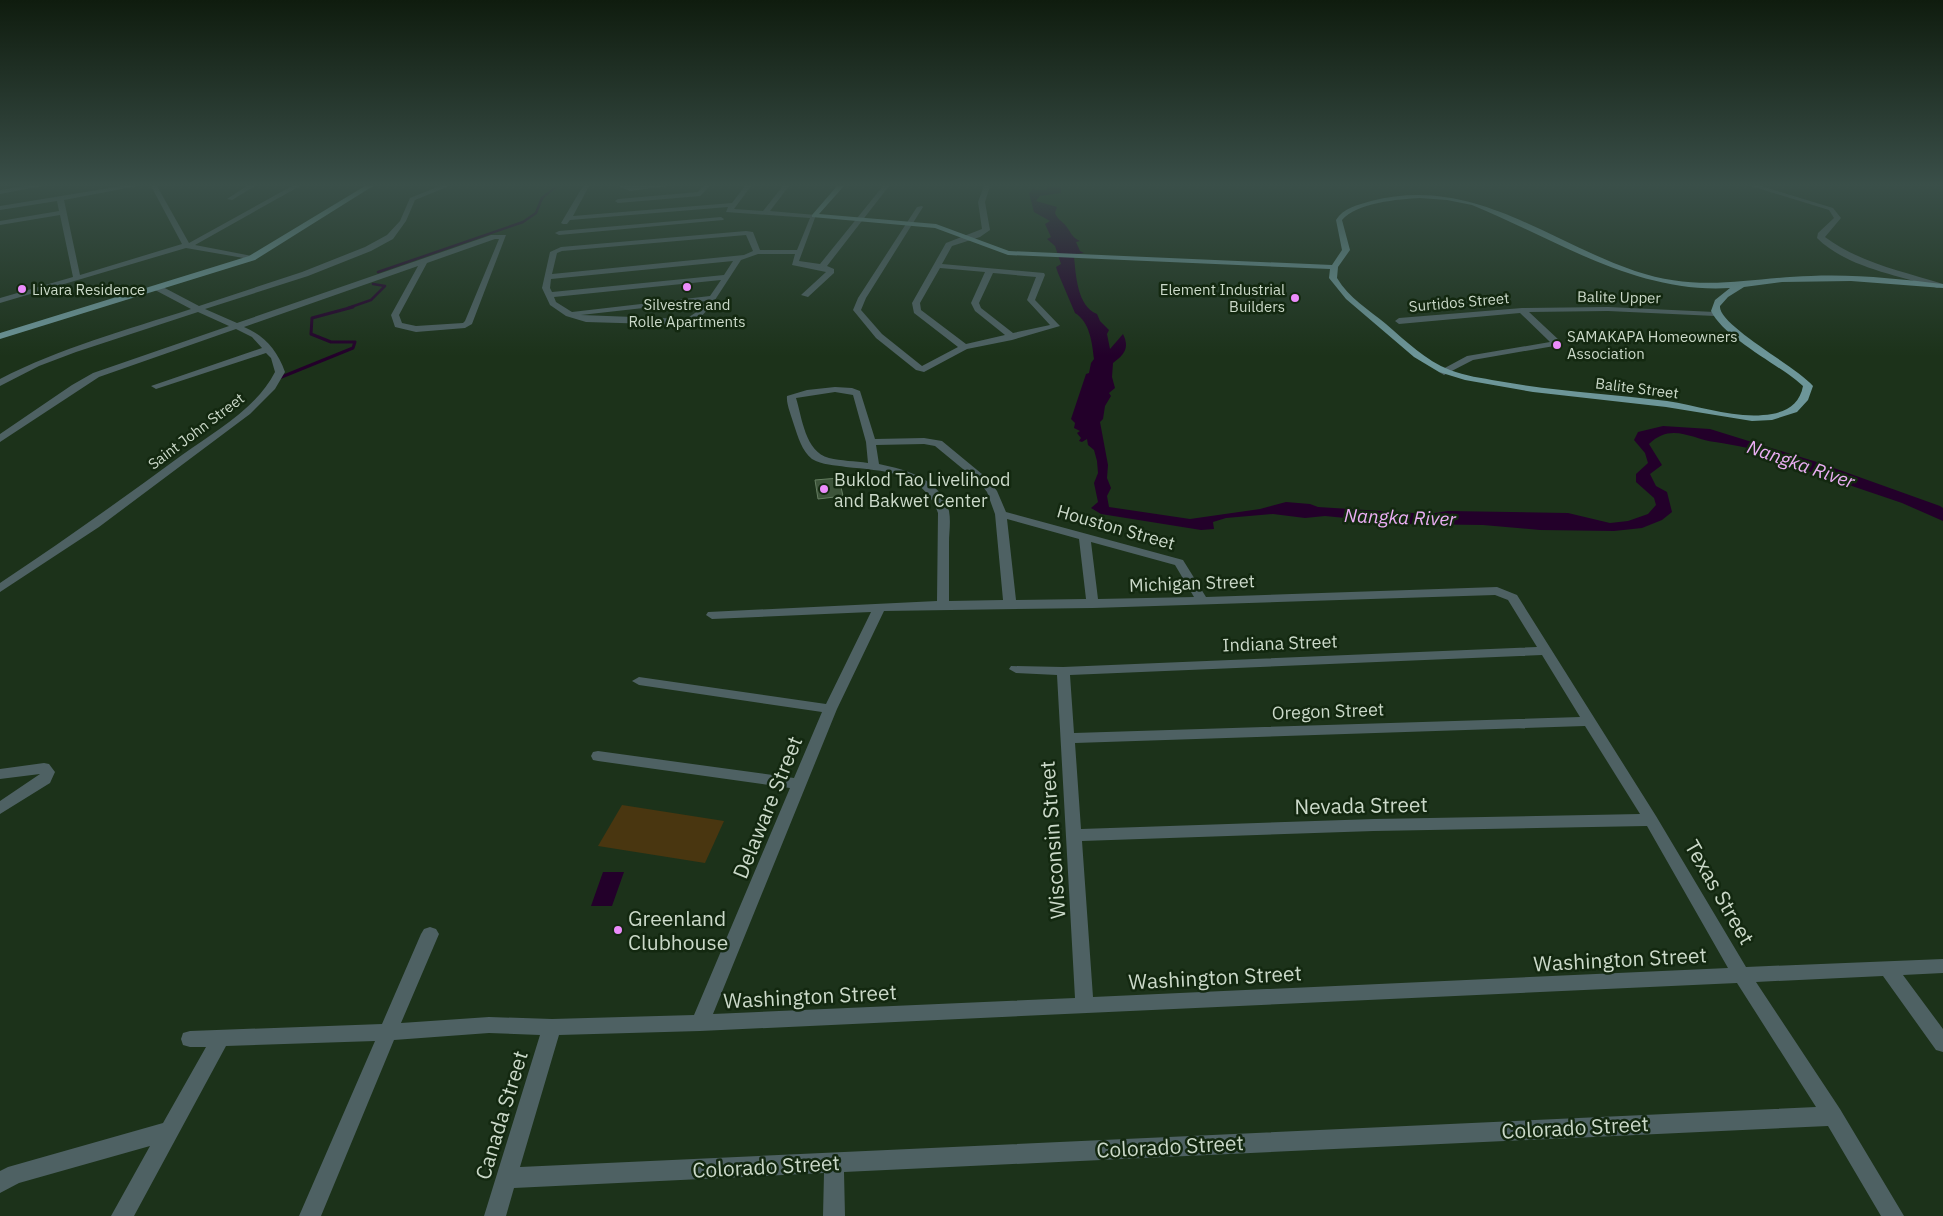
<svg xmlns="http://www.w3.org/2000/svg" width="1943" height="1216" font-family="'IBM Plex Sans',sans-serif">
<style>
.green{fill:#493610}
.water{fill:#23002a}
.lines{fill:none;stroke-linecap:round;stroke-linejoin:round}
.stream-far1{stroke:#23002a;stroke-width:2.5}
.stream{stroke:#23002a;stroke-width:3}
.building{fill:#3d543a;stroke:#647d60}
.minor{fill:#4e6163;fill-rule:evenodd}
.major{fill:#6d9699;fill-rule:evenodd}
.poi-dot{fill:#ec8cfb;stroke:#132810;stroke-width:2}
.labels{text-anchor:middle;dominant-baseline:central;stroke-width:5;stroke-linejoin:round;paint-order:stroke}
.far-poi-label{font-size:15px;fill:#cbd9c9;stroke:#132810;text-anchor:start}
.far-street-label{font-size:15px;fill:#cbd9c9;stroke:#132810}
.poi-label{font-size:18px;fill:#cbd9c9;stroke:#132810;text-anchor:start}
.street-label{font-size:18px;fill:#cbd9c9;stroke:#132810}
.water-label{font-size:19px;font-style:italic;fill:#ebaef4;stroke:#132810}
.near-street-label{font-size:21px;fill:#cbd9c9;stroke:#132810}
.near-poi-label{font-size:21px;fill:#cbd9c9;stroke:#132810;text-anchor:start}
</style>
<rect width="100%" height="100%" fill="#1c321a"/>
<path class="green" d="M622,805L724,821L705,863L598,846Z"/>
<path class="water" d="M1048,186H1061V193L1040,196L1036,201L1057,207L1055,213C1058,220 1061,220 1066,226C1071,232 1071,237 1080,241L1076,242L1080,251L1084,253L1076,254L1074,257C1076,275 1077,306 1097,314L1100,321L1109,330L1107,334L1110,349L1123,334C1130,348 1124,355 1113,363L1112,377L1115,388L1109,393L1111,396L1105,406L1103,419L1100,422L1108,465L1107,478L1111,488L1107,496L1109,507L1190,519L1260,509L1286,502L1310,504L1318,507L1429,514L1448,511L1568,513L1610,523L1628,521L1648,514L1656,505L1654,498L1636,482V474L1648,463L1645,453L1634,440L1638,432L1663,426L1710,429L1820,463L1940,506L1943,508V521L1902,503L1796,467C1790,464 1792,461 1786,459C1764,450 1738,446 1715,442C1692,439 1671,422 1649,444L1662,465L1650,474L1656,486L1667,492L1672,512L1662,520L1642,528L1614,531L1540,530L1483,525L1407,524L1325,516L1305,518L1273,514L1226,518L1213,522L1214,529L1201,530L1101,514L1091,508L1098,502L1094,483L1098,473L1097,461L1094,450L1088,445L1087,439L1082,442L1079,441L1081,438L1077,433L1080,431L1074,428L1075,423L1071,419L1086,374L1089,373L1091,363L1094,359C1092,343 1090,322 1075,313L1058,273L1056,267L1061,264L1055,246L1047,239L1051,237L1045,224L1050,221L1034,212L1029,193L1033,188L1036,190H1047Z
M603,872H624L612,906H591Z"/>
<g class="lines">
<path class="stream-far1" d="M378,272L523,222L536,213L542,198L557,186
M348,308L371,300L385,286L373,284"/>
<path class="stream" d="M279,378L353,348L355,342H331L311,334L312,318L353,307"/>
</g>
<path class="building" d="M839,478L843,496L818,499L815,480Z"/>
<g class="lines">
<path class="minor" d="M26,186H42L0,194V190Z
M122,186H137L64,200L80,275L182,244L151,186H157L189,243L292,186H300L195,245L252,256L256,258L255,260L186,248L0,303V298L73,277L60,215L0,225V221L59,211L57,201L0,210V206Z
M247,186H255L232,200L227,199Z
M440,186H449L415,200L406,221L393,239L371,251L308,276L205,309L237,323L491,235H506L472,324L465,328L416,332L395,327L391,315L418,266L244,327C265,336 277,350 285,372L275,389L250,414L99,527L0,592V583C62,542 122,499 182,455C215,431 256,409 275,372L271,358L266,353L159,388L156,389L151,386L262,348L252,337L236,329L99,377L0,442V434L72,385L93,373L229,326L198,312L76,352L39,366L0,386V379C60,348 126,330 191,309L155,290V286H161L199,306L302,272L365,247L387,235L400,221L410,198ZM495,239H499L465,321L463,323L416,326L402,323L399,315L427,263Z
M583,186H589L573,216L732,203L745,186H751L734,209L763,211L783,186H789L770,211L816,215L799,261L820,264L883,186H889L827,266L834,269V273L808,297L801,295L826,272L792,265L795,254H758L741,260L711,306L697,321L687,325L586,322L566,316L550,305L542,288L550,252L561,247L746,231L753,232L760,250H797L810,218L726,212L728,207L570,220L567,224H563L561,223ZM746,235L753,251L744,255L552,274L557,253L562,251ZM733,261L724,275L552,292L550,288L551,279ZM721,280L710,296L572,312L556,302L554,297ZM706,301L698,311L686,319L581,315Z
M618,186H668L630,191Z
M703,186H710L700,196L618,203L615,201L618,199L698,192Z
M984,186H990L985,202L990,230L980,237L952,246L942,264L1044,273L1045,275L1035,300L1060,326L1012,340L967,349L924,372L916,370L876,338L853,310L858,298L917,207L922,206L923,207L866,298L861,310L882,334L922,366L958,347L914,313L912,303L946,243L982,229L978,202ZM940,268L985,272L971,303L975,311L1005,335L966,344L921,310L920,303ZM993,273L1036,277L1027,300L1050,325L1013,333L981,308L979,303Z
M1751,186H1761L1833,208L1841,218L1825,237C1860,263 1902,271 1943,284V287L1937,288C1899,275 1847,268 1817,238L1818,233L1834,218L1829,210Z
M721,217L724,219L723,220L559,235L555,233L559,231Z
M1608,307L1715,312L1719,314L1715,316L1608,311L1529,312L1560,341V345L1473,360L1444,375L1439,372L1441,370L1467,356L1550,342L1520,313L1399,324L1395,321L1399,318L1522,308Z
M835,387L852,388L860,391L875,439L924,438L942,441L988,479L997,491L1006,512L1183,560L1206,597L1497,587L1517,595L1656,816L1746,967L1943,959V973L1903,975L1943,1029V1052L1936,1050L1883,976L1756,982L1840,1109L1904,1216H1881L1828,1126L844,1172L845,1216H823L824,1173L514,1188L506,1216H484L540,1035L489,1033L394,1040L321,1216H299L375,1041L226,1046L134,1216H111L150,1146L19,1183L0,1193V1171L8,1167L163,1123L206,1047H190L183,1045L181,1039L183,1033L190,1031L382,1024L421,934L424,929L430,927L436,929L439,934L401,1023L489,1017L552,1019L694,1015L790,788L598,761L593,760L591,756L593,752L598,751L794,778L822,712L639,685L632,681L639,677L826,704L871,612L712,619L706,615L708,612L937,601L938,513C923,471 884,471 846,467C835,465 822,465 812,459C802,451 798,437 794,425C792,417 786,404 787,396L807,390ZM835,392L853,395L866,442L868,463C855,461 841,461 829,458C805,452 802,417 796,398ZM924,444L935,446L980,483L987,492L995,514L1003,600L949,601C949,582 949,562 949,542C949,533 951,521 949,511C940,479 908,470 879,464L876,445ZM1007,519L1079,539L1086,599L1016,600ZM1091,542L1175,565L1194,597L1098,599ZM1495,595L1508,600L1537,647L1063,667L1011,666L1009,669L1016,673L1057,675L1075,998L713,1014L837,709L884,611L1093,608ZM1542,655L1580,717L1074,733L1070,675ZM1585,726L1640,814L1374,819L1081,829L1075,743ZM1647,826L1728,968L1093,997L1082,841L1374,831ZM1737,983L1816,1107L520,1167L559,1035L700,1031Z
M44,763L49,764L55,772L50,783L0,814V801L40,774L0,779V769Z"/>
<path class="major" d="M365,186H373L255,260L0,339V333L249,256Z
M837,186H844L819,214L936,224L1009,251L1332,265L1342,250L1336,220C1343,208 1358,205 1371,201C1472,175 1545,240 1635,271C1701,293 1745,278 1811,276C1855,274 1899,279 1943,284V288L1851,281L1782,282L1744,287L1728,297L1720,306C1718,325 1797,367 1813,386L1808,400L1797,412L1772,420L1752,421L1666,407L1533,392L1465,380L1439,372L1414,357L1346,299L1329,278L1330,269L1008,255L935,228L812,217V215ZM1420,198L1447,200L1472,205C1555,239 1636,294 1730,288L1715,300L1711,311C1723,336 1773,362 1796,380L1803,386C1800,403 1788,411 1772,414C1737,420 1701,406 1667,401C1611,394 1554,391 1498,381C1482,378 1465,376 1450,370C1425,360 1407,342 1386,324C1369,310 1349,298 1337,278L1338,267L1350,250L1342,220C1356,203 1399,199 1420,198Z"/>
</g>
<linearGradient id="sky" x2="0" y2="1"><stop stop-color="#0f1c0e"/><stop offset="0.52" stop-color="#3a4f49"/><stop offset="1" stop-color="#3a4f49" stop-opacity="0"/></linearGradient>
<rect width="1943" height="356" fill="url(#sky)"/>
<g class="poi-dot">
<circle cx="687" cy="287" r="5"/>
<circle cx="22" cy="289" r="5"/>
<circle cx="1295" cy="298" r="5"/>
<circle cx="1557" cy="345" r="5"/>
<circle cx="824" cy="489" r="5"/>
<circle cx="618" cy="930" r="5"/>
</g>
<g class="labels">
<g class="far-poi-label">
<text x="32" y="289">Livara Residence</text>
<text x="1285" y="289" text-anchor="end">Element Industrial<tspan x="1285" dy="17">Builders</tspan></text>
<text x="687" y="304" text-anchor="middle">Silvestre and<tspan x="687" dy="17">Rolle Apartments</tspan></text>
<text x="1567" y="336">SAMAKAPA Homeowners<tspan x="1567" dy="17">Association</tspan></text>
</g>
<g class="far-street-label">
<text transform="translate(1619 297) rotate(1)">Balite Upper</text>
<text transform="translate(1459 302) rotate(-5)">Surtidos Street</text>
<text transform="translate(1637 388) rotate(7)">Balite Street</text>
<text transform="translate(196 431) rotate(-37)">Saint John Street</text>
</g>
<g class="poi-label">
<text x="834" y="479">Buklod Tao Livelihood<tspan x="834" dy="21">and Bakwet Center</tspan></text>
</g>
<g class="street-label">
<text transform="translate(1116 527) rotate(16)">Houston Street</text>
<text transform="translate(1192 583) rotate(-2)">Michigan Street</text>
<text transform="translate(1280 643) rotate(-2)">Indiana Street</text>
<text transform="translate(1328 711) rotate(-2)">Oregon Street</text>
</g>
<g class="water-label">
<text transform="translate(1801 464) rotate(19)">Nangka River</text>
<text transform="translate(1400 517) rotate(2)">Nangka River</text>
</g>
<g class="near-street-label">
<text transform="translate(1361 805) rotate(-1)">Nevada Street</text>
<text transform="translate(767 807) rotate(-68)">Delaware Street</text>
<text transform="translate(1052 840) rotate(-94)">Wisconsin Street</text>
<text transform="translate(1720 892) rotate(60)">Texas Street</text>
<text transform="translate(1620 959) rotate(-3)">Washington Street</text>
<text transform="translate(1215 977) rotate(-3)">Washington Street</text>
<text transform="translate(810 996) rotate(-3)">Washington Street</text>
<text transform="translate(501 1115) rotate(-73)">Canada Street</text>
<text transform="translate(1575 1127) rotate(-3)">Colorado Street</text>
<text transform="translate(1170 1146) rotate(-3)">Colorado Street</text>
<text transform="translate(766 1166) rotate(-3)">Colorado Street</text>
</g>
<g class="near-poi-label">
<text x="628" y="918">Greenland<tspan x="628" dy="24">Clubhouse</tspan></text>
</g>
</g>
</svg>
